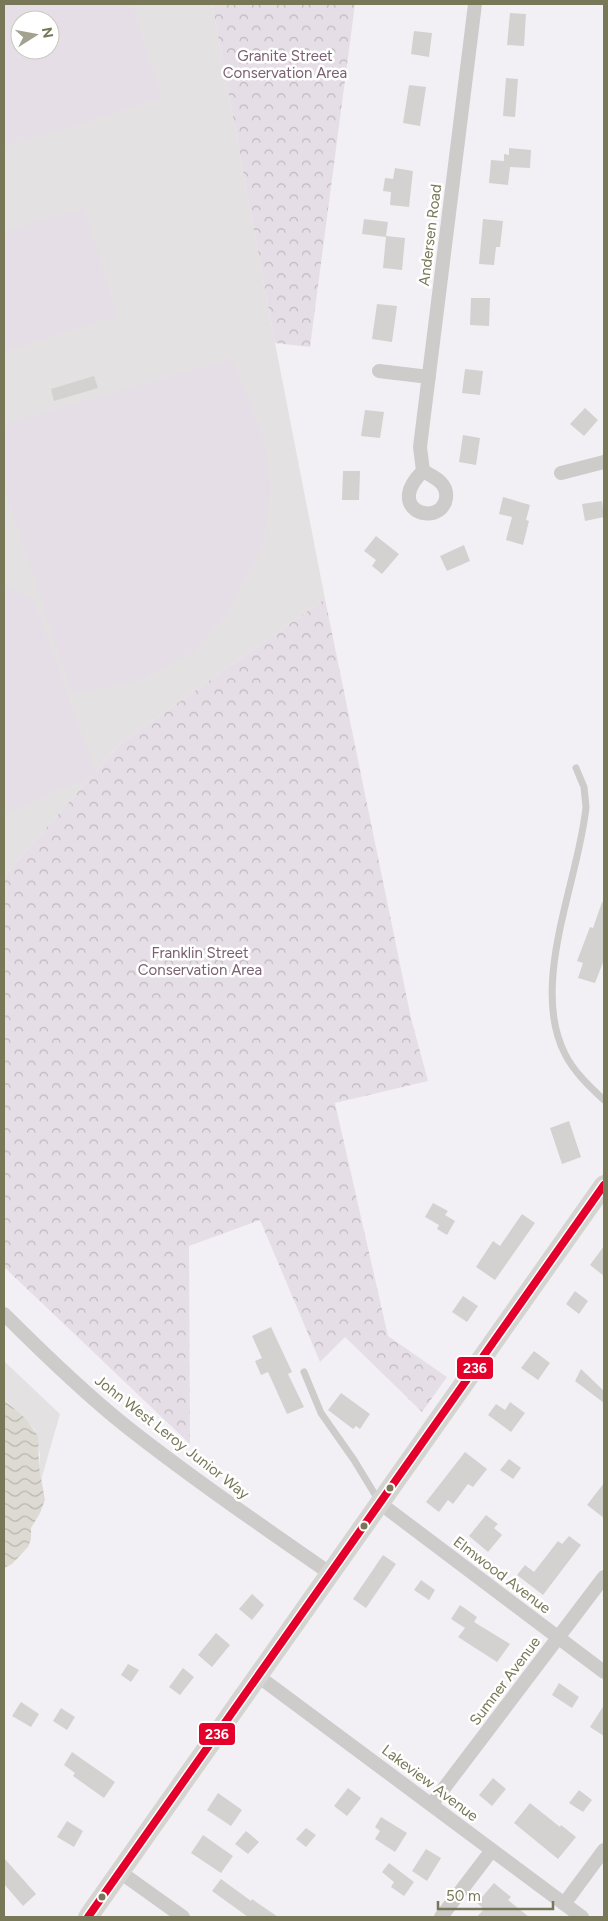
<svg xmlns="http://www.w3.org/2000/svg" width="608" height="1921" font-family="Figtree,sans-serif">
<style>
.built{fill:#e3e1e1;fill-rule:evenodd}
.park{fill:url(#park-crowns)}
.pitch{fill:#e6dee6;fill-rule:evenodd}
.water{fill:url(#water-waves)}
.building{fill:#d3d2d1}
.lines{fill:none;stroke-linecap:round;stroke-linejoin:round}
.lane{stroke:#cdcccb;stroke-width:7}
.street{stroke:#cdcccb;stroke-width:14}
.secondary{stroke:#d4d4d0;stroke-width:20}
.bus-1-casing{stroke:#fff;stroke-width:11}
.bus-1{stroke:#e4002b;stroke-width:8}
.bus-dot{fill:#787858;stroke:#fff;stroke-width:2}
.labels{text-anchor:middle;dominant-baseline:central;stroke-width:5;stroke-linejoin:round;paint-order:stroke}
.park-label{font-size:15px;fill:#7a6071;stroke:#fff}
.street-label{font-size:15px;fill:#787858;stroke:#fff}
.line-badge{stroke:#fff;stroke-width:2}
.badge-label{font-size:14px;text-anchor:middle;font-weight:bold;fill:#fff}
</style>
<defs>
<pattern id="park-crowns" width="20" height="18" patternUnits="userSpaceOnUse" patternTransform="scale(1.25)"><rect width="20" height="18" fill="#e6dee6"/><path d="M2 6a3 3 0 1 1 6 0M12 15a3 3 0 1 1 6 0" fill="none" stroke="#bfb9bd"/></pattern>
<pattern id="water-waves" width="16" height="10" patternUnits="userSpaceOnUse" patternTransform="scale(1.25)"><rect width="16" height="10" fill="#dddad3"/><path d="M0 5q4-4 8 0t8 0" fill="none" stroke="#b8b6ae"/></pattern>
</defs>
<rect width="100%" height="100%" fill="#f2f0f4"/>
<path class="built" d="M4,4H212L275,343L325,599L121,743L4,876ZM20,20H50V50H20Z
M4,1361L60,1414L41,1480L39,1467L40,1455L35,1430L4,1399Z"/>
<path class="park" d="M212,4H355L310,347L275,343Z
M325,599L411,1018L428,1081L335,1103L388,1336L447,1377L422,1412L345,1337L320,1362L260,1220L189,1246L190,1444L4,1267V876L121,743Z"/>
<path class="pitch" d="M4,4H132L161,98L4,147ZM20,20H50V50H20Z
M84,208L117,316L4,351V232Z
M232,359L263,436L271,488L263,546L226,615L194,651L137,681L72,694L4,487V434L11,422Z
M4,587L33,598L96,774L18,808L4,811Z"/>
<path class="water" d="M4,1400L26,1419L38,1436L39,1467L45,1500L40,1513L31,1528V1539L28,1547L12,1564L4,1568Z"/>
<path class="building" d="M510,13L526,14L524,46L507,45Z
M414,31L432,33L429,57L411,54Z
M506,78L518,79L515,117L503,116Z
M409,85L426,87L420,126L403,123Z
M509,148L531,150L530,168L510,167L508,185L489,183L491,160L504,161V154L509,155Z
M395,168L413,171L409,207L390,205L391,192L383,191L385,178L393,179Z
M364,219L388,222L386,236L405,238L402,270L383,268L386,237L362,234Z
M483,219L503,221L500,247H496L494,265L479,264Z
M471,298H490L489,326L470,325Z
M377,304L397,306L392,342L372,339Z
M465,369L483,371L480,395L462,393Z
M94,376L98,388L54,401L51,389Z
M585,408L598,420L584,436L570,424Z
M365,410L384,412L380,438L361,436Z
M463,435L480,438L476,465L459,462Z
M343,471H360L359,500H342Z
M503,497L530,505L526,520L529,521L523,545L506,540L512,517L499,514Z
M602,501L604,517L585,521L582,504Z
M376,536L399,554L382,574L372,566L376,560L364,551Z
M464,545L470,561L447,571L440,556Z
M602,902L604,903V960L595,983L578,978L583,963L577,961L590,927L593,928Z
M569,1121L581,1157L562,1164L550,1128Z
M433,1203L448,1211L445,1215L455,1221L447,1235L437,1229L439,1225L425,1217Z
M522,1214L535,1223L495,1280L476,1267L493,1241L500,1246Z
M604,1246V1276L590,1265Z
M575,1291L588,1301L579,1314L566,1304Z
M463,1296L478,1306L467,1322L452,1312Z
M271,1327L292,1372L288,1374L304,1407L287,1414L268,1372L261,1375L255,1361L262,1358L252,1336Z
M534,1351L550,1363L538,1380L521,1368Z
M581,1369L604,1391V1403L575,1381Z
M341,1393L370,1414L360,1429L356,1426L353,1429L328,1410Z
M510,1402L525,1413L511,1432L488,1415L496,1404L505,1410Z
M465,1452L487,1469L473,1487L468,1484L453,1504L448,1500L439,1512L426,1502Z
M509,1459L521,1468L513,1479L500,1470Z
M604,1483V1518L587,1505Z
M486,1515L498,1524L494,1528L502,1535L488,1552L469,1536Z
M569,1536L581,1545L543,1595L517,1575L525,1565L534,1572L558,1541L562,1544Z
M383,1555L396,1564L366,1608L353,1599Z
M421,1580L435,1590L429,1600L414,1590Z
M252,1594L264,1605L252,1620L239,1609Z
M460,1605L477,1617L474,1622L510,1644L497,1662L458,1637L465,1628L451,1619Z
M216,1633L230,1645L212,1667L198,1655Z
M128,1664L139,1670L131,1682L121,1675Z
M183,1668L194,1677L180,1695L169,1687Z
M559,1683L579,1697L572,1708L552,1695Z
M21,1702L39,1714L31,1727L12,1716Z
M604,1705V1736L590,1727Z
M61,1708L75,1717L67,1730L53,1721Z
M72,1752L115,1782L104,1798L73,1776L75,1773L64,1765Z
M493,1778L506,1789L492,1806L479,1795Z
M348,1788L361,1798L347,1816L334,1806Z
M579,1790L592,1800L583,1812L569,1803Z
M218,1793L242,1810L231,1826L207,1810Z
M530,1803L560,1827L561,1825L576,1837L558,1859L514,1823Z
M381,1817L407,1833L395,1852L375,1839L380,1831L375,1827Z
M67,1821L83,1831L74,1847L57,1837Z
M306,1828L316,1835L306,1847L296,1839Z
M246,1831L259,1842L248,1854L235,1844Z
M203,1835L233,1856L221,1873L191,1853Z
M426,1849L441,1858L427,1881L412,1871Z
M4,1858L36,1894L23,1906L4,1884Z
M389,1863L414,1882L404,1896L391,1887L394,1882L382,1872Z
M221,1879L251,1901L252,1899L278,1917H248L212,1891Z
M494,1883L511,1897L508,1900L529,1917H477L484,1909L477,1903Z"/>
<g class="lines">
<path class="lane" d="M576,768L584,787L586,807C579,880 529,984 565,1054C574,1072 590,1087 604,1100
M304,1372L321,1413L354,1460L379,1501"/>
<path class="street" d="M379,371L429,377
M423,471L420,447L475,4
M423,471C434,477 448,483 446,498C443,521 406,517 409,494C410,485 417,477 423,471Z
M561,473L604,462
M4,1314C43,1353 83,1392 127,1427C193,1479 262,1526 331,1574
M381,1504L604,1672
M258,1676L582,1917
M432,1804L604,1577
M120,1872L183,1917
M564,1904L604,1850
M441,1917L492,1850"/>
<path class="secondary" d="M88,1917L604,1185"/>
<g class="bus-1-casing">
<path id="bus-1" d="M88,1917L604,1185"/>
</g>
<use href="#bus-1" class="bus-1"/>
</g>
<g class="bus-dot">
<circle cx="390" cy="1488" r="4.5"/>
<circle cx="364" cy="1526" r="4.5"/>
<circle cx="102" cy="1897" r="4.5"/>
</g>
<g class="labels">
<g class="park-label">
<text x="285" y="56">Granite Street<tspan x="285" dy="17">Conservation Area</tspan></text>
<text x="200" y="953">Franklin Street<tspan x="200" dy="17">Conservation Area</tspan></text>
</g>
<g class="street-label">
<text transform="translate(430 235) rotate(-83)">Andersen Road</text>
<text transform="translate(172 1437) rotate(38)">John West Leroy Junior Way</text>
<text transform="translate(502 1575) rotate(37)">Elmwood Avenue</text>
<text transform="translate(505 1681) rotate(-53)">Sumner Avenue</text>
<text transform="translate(430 1783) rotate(37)">Lakeview Avenue</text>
</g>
</g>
<g class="line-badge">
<rect x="456" y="1356" width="38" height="24" rx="5" fill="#e4002b"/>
<rect x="198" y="1722" width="38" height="24" rx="5" fill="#e4002b"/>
</g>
<g class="badge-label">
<text x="475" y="1373">236</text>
<text x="217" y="1739">236</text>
</g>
<rect width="608" height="1921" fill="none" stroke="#787858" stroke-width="10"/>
<g transform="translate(35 35) rotate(79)"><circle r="24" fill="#ffffff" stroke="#c9c9bc"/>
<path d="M0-4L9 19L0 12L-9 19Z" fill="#a3a28f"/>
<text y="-8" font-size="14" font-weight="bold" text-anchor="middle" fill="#787858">N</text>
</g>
<path d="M438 1901v8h115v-8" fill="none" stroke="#787858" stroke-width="2.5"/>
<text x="446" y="1901" font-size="15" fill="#787858" stroke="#ffffff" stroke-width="4" paint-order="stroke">50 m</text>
</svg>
